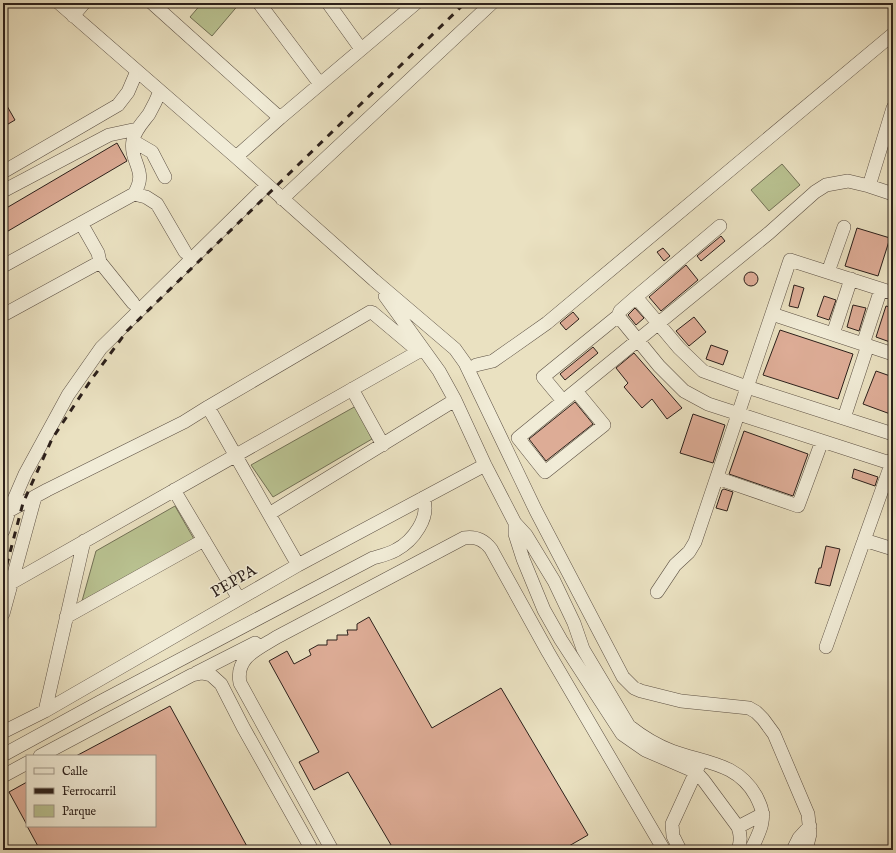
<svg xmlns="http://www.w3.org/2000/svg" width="896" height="853" font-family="'IM FELL English',serif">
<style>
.green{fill:#b9c291;stroke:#727156}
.building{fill:#ddac96;stroke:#2c201b}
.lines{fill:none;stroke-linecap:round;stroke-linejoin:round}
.minor-casing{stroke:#5c5044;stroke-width:14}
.minor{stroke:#f1ecd7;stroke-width:13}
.rail{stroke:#2c201b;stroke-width:3;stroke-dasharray:7 7;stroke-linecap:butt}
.labels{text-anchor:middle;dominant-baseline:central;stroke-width:3;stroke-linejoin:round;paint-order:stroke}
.street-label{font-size:16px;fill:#2c201b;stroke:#f1ecd7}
</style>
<rect width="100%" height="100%" fill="#eae1c1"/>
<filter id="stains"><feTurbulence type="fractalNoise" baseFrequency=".005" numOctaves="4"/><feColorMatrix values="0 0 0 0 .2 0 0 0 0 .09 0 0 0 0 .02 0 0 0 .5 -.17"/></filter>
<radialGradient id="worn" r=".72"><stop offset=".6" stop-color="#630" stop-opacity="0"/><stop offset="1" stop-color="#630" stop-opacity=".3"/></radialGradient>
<path class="green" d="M202,3H240L212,36L190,17Z
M782,164L800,185L769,211L751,190Z
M356,406L372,439L273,497L251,465Z
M175,506L194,539L82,601L96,551Z"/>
<path class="building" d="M3,99L15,120L3,127Z
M117,143L127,161L3,234V210Z
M857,228L890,238L878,276L845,266Z
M721,236L725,241L701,261L697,256Z
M663,248L670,256L664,261L657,252Z
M686,265L698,280L661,311L649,297Z
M744 279a7 7 0 1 1 14 0a7 7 0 1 1-14 0Z
M794,285L804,288L798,308L789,306Z
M824,296L836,300L829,320L817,316Z
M853,305L866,308L859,331L847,327Z
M886,306L893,308V337L890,342L876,337Z
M635,308L644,318L636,325L628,315Z
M573,312L579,319L566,330L560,323Z
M694,317L706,332L689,346L676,331Z
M780,330L853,354L838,399L763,375Z
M711,345L728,351L723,365L706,359Z
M593,347L598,353L565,380L560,374Z
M634,353L682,408L667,419L652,399L642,408L624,387L628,383L616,368Z
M876,371L893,377V415L863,404Z
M575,402L593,424L546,461L529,439Z
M693,414L725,425L713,463L680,453Z
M744,431L808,454L793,496L729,474Z
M854,469L878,477L875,486L852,478Z
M724,489L733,492L727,511L716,508L722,490Z
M826,546L840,549L830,586L815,583L819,568H821Z
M369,617L432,728L501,688L588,835L562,850H394L348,772L314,790L299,762L319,752L269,661L287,651L294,664L311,655L309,650L318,645H327V640H337V635H348L347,630H357V624Z
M170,706L249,850H40L27,826H155V756H76Z
M27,782V825L9,792Z"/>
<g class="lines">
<g class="minor-casing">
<path id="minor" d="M59,3L236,157L374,280L455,349L465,363L536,511L623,677L634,688L641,691L681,701L749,708L756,712L763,719L774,734L808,814L810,834L806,850
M152,3L280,118
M259,3L320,84
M328,3L361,49
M73,16L84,3
M133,141L152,152L165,177
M236,157L280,118L416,3
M3,172L118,105L128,92L137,71
M869,186L893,108
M3,191L109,135L137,129
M134,194L146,197L157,204L185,252
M282,199L492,3
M81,223L98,253L100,262L133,303
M3,266L134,194C149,170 129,163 133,140C135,130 143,122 149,114C153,107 157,99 160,91
M828,272L844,227
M385,296L439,371L455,400L485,465L515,523L526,535L554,581L574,623L583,649L629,726C643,737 656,745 672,751C704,763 737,762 756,796C760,804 764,812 762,822C761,831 755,841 751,850
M636,297L679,348L703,371L747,387L893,434
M772,314L893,354
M3,315L100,262
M618,316L659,366L684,391L708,404L893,464
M833,334L851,279
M863,344L881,289
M476,365L493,361L547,323L893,34
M352,389L383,445
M576,391L604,425L545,472L518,438L769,233L815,192L826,185L848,181L869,186L893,194
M563,401L543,377L618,316L620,311L636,297L720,226
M208,407L298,565
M844,418L868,345
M717,478L798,506L822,441
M174,490L239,599
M3,514L47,490L184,422L208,407L370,312L373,313L417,350
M269,514L455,400
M515,523V534L523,559L544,610L561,640L622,734L645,750L696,772L704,781L738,827C741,836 741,841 738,850
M3,531L9,511L25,474L68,395L101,348L267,185
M864,540L893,549
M11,583L423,349
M657,592L675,565L689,552L695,542L790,260L893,293
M3,614L35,497
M66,617L204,540
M826,647L893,459
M196,673L255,643
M45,711L84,541
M3,732L45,711L298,565L485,465
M3,755L100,702L373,558C380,556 389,554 396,550C413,541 431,517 423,498
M40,756L192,675L202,673L211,675L221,684L243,727L312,850
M3,776L27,763
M738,827L763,814
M332,850L240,683C235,657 258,649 277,637L464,538C476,536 484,540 491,549L548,652L664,850
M680,850L673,836L672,824L699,765
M793,850L799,838L810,826"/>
</g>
<use href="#minor" class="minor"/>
<path class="rail" d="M3,579L23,503L52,439L91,380L127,331L465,3"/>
</g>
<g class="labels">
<g class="street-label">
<text transform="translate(234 582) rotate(-30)">PEPPA</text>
</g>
</g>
<rect width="896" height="853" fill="none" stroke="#eae1c1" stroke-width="16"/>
<rect x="4" y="4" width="888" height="845" fill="none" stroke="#2c201b" stroke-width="2"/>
<rect x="8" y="8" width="880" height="837" fill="none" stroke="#2c201b"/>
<rect x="26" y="755" width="130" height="72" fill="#f1ecd7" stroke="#a29a8c"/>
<rect x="34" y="768" width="20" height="6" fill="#f1ecd7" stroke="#a29a8c"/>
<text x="62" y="775" font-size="12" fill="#2c201b">Calle</text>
<rect x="34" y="788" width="20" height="6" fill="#2c201b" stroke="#a29a8c"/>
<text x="62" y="795" font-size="12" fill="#2c201b">Ferrocarril</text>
<rect x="34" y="805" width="20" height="12" fill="#b9c291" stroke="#a29a8c"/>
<text x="62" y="815" font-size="12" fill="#2c201b">Parque</text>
<rect width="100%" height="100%" filter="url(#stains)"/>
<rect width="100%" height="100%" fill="url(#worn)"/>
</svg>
